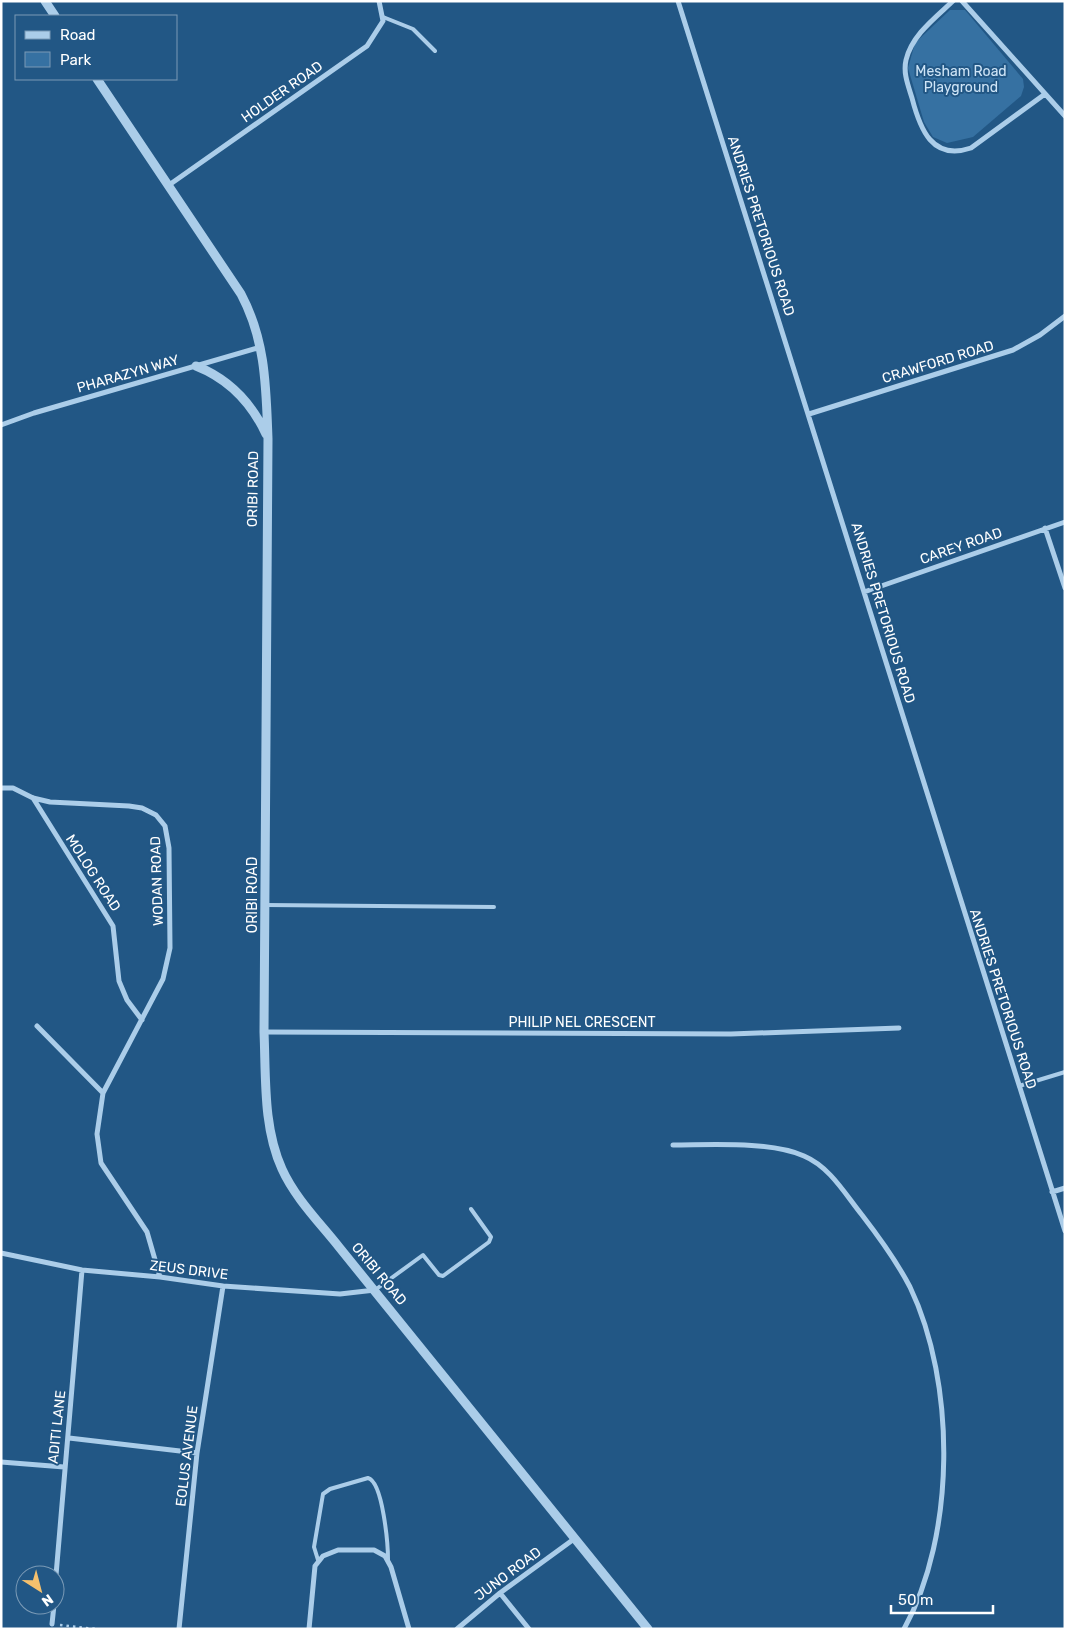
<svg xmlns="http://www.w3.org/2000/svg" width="1066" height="1630" font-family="Rubik,sans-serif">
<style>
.green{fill:#3671a2}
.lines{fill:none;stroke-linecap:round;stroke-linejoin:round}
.path{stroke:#abcde9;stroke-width:2.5;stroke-dasharray:2.5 4;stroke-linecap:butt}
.service{stroke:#abcde9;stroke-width:4}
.minor{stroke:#abcde9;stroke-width:5}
.tertiary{stroke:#abcde9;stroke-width:9}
.labels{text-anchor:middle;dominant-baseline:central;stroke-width:4;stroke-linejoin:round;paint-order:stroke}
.park-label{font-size:14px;fill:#cfe5f7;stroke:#225785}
.street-label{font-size:14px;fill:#fff;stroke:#225785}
</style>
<rect width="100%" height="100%" fill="#225785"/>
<path class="green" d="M950,10H965L1023,79L1024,87L1021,96L973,137L947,143L933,137L924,122L908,68L915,43Z"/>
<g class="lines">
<path class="path" d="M60,1625L96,1629"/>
<path class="service" d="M383,17L413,29L435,51
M265,905L494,907
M1019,1086L1065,1072
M375,1290L423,1255L439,1275L443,1276L489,1242L491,1237L471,1209
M318,1560L314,1547L323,1494L330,1489L368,1478C383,1482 388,1545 388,1560"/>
<path class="minor" d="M678,1L1065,1231
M953,1C935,18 912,35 906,60C903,73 908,85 912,98C920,129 932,161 971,148L1045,94
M962,1L1065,116
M169,185L367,46L383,21L379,1
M809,414L1013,350L1040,335L1065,316
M1,425L34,413L261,347
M1045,528L1065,588
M864,592L1065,522
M1,788H13L33,798L50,802L129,806L142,808L156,815L165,826L169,848L170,948L163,979L103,1093
M33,798L113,926L119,981L127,1000L142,1020
M37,1026L103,1093L97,1134L101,1163L147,1232L160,1277
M264,1032L731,1034L899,1028
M673,1145C711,1145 770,1141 804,1156C830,1167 845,1194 862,1215C879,1237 897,1262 910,1287C956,1383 956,1535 904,1629
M1052,1192L1065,1188
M1,1253L82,1270L160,1277L223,1286L340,1294L375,1290
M69,1438L197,1453
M1,1462L64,1467
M55,1587L82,1270
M500,1593L529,1629
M52,1624L54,1605
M179,1629L197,1453L223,1286
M309,1629L315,1566L323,1556L338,1550H374L385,1556L391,1567L409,1629
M457,1629L500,1593L574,1539"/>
<path class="tertiary" d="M45,1L55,16
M97,79L241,294C266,341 266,388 268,439L264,1032C266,1078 263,1127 282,1169C295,1198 320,1223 339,1247L648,1629
M196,366C229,379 251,402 266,434"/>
</g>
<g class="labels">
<g class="park-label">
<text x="961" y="71">Mesham Road<tspan x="961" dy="16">Playground</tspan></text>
</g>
<g class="street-label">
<text transform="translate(282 92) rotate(-35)">HOLDER ROAD</text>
<text transform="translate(761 226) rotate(72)">ANDRIES PRETORIOUS ROAD</text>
<text transform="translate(938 362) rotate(-17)">CRAWFORD ROAD</text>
<text transform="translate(128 374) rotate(-16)">PHARAZYN WAY</text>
<text transform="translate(253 489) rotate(-89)">ORIBI ROAD</text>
<text transform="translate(961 546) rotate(-19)">CAREY ROAD</text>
<text transform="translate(883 613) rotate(73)">ANDRIES PRETORIOUS ROAD</text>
<text transform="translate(93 873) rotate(57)">MOLOG ROAD</text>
<text transform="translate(157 881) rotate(-92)">WODAN ROAD</text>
<text transform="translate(252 895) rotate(-90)">ORIBI ROAD</text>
<text transform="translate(1003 999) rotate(72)">ANDRIES PRETORIOUS ROAD</text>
<text x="582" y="1022">PHILIP NEL CRESCENT</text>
<text transform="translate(189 1270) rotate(7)">ZEUS DRIVE</text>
<text transform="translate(379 1274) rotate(50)">ORIBI ROAD</text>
<text transform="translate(57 1427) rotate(-84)">ADITI LANE</text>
<text transform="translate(187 1456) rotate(-83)">EOLUS AVENUE</text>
<text transform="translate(508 1574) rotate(-37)">JUNO ROAD</text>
</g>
</g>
<rect width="1066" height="1630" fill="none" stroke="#ffffff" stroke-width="5"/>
<rect x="15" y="15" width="162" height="65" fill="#225785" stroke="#7a9ab6"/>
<rect x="25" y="31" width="25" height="8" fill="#abcde9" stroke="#7a9ab6"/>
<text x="60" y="40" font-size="15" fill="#ffffff">Road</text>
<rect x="25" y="52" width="25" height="15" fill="#3671a2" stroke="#7a9ab6"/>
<text x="60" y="65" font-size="15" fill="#ffffff">Park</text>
<g transform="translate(40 1590) rotate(144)"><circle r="24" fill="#225785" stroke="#7a9ab6"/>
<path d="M0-4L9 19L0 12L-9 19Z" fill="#f5c06d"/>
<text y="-8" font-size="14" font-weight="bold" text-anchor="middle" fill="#ffffff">N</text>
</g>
<path d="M891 1605v8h102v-8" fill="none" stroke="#ffffff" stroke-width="2.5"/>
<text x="898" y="1605" font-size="15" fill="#ffffff" stroke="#225785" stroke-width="4" paint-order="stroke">50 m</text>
</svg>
